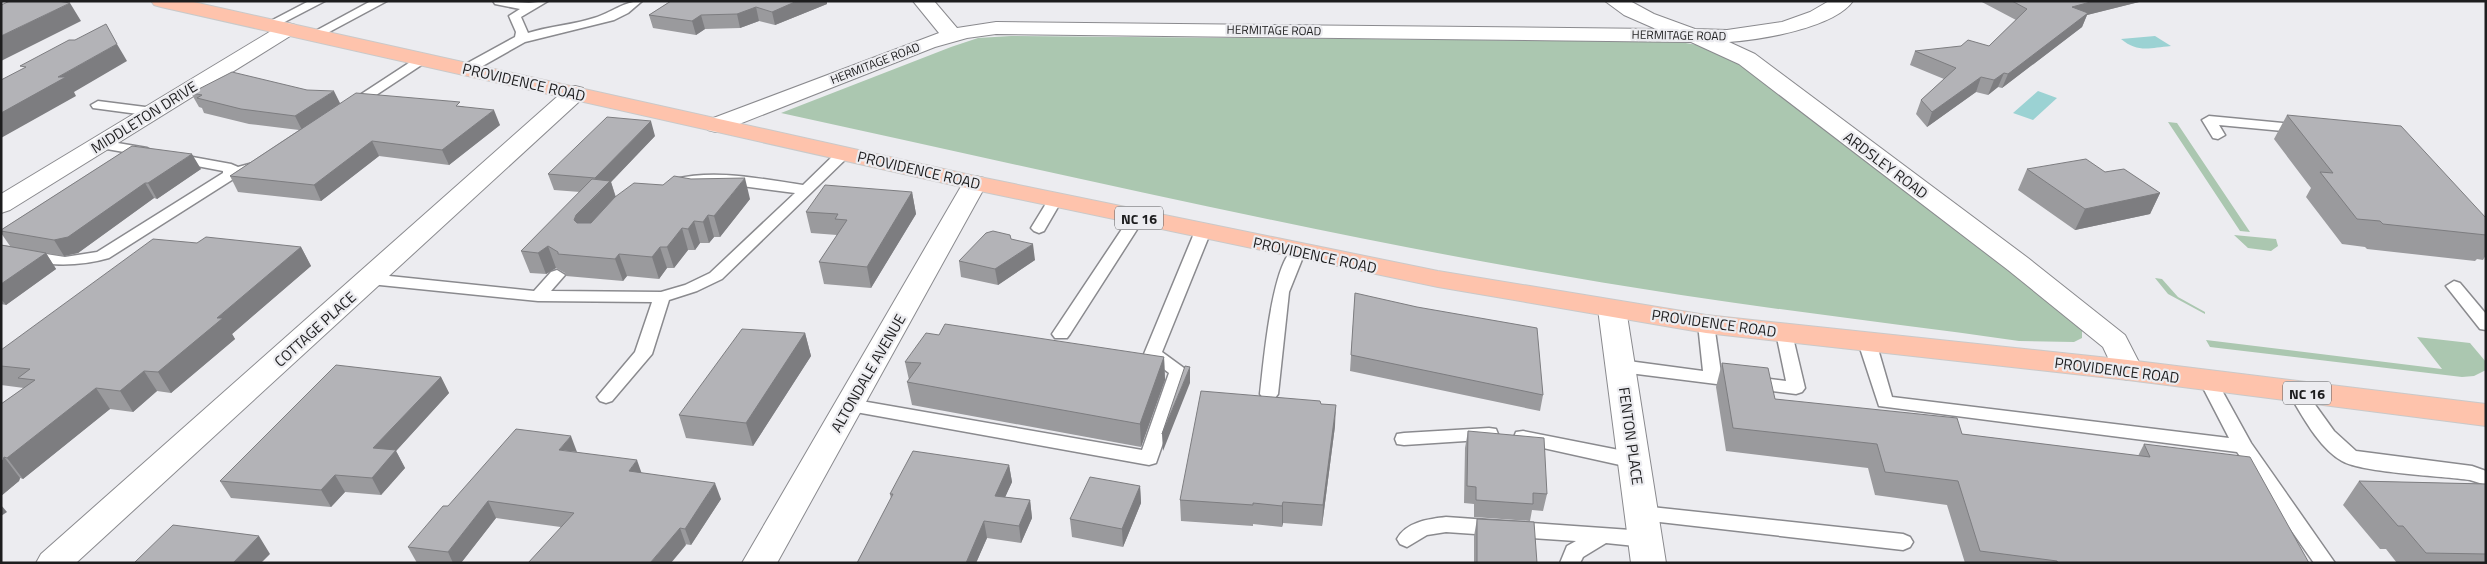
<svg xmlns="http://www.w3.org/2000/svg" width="2487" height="564" font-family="'Titillium Web',sans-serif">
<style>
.green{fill:#abc7b0}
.water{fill:#9bd2d3}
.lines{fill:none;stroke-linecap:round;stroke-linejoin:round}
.lane-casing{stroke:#8a8a8e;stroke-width:3}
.street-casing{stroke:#8a8a8e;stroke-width:2}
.primary-casing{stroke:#c9c9c9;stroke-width:2}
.lane{fill:#fff;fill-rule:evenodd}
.street{fill:#fff;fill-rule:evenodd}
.primary{fill:#fec3ac;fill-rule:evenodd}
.wall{fill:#9a9a9d}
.shaded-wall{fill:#7d7d80}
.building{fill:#b3b3b7;stroke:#7d7d80}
.labels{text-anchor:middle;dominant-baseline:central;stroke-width:4.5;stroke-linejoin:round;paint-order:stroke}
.far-street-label{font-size:12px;fill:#1d1d1e;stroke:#ececf0}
.shield{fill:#ececf0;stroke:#5b5b5d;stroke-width:1}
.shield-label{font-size:14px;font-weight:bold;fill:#1d1d1e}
.street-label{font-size:15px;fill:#1d1d1e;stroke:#ececf0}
</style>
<rect width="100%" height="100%" fill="#ececf0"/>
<path class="green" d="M1011,36L1680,42L1720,49L2082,318V338L2074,342L2019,341C1906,325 1793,312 1681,295C1378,249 1080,178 781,113L951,47L978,38Z
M2168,122L2177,123L2250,232L2240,231Z
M2234,235L2276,239L2278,246L2271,251L2248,248Z
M2155,278L2162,279L2178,297L2205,312V314L2168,294Z
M2417,337L2470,343L2486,362V370L2474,376L2462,377L2210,347L2206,340L2442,369Z"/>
<path class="water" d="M2155,36L2171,46C2149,48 2138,53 2121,39Z
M2038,91L2057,98L2033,120L2013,113Z"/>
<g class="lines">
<g class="lane-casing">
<path id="lane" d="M309,1H325L273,28L269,29L263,25Z
M371,1H387L318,38H310L308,35Z
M493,1L529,3L548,1L521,17L528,33C550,26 573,25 594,18C611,13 624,1 642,1L628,13L614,20L525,42L472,72H462L461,69L462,66L515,37L516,32L509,16L520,9L495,4Z
M421,55L427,59L426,62L355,109L350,110L343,106Z
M98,101L153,108L160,112L153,116L93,108L91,105Z
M2209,116L2303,125L2310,129L2303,133L2219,125L2225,135L2218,139L2213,138L2202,120Z
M100,140L147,148L154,152L147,156L95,147L93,144Z
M844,149L851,153L849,156L722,279L697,291L669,300L652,354L612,401L606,403L600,401L597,397L635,352L652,302L538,301L370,284L362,279L370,274L534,291L551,272L557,270L565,275L551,291L661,292L685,285L710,273L795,193L727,184L680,186L675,185L673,182L675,179C716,169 761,179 803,185L839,150Z
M176,154L231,164L238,167L253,163L260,167L258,170L235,178L109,258C71,269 39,264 1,257V247L65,257L97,252L223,173V171L171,161L169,158L171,155Z
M1055,196L1062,200L1044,231L1039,233L1034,231L1031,228L1050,197Z
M1137,212L1145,217L1070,334L1067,338H1055L1052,334L1132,214Z
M1203,226L1211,231L1162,352L1188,371L1156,463L1149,465L850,411L844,409L841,405L844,401L850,399L1142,450L1169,373L1144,354L1195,231Z
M1297,247L1305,252L1289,292L1278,394L1275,398L1269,400L1263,398L1260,394C1263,369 1272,254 1297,247Z
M2454,281L2460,283L2486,314V330L2480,329L2446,286Z
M1706,319L1712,320L1714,324L1721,373L1786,381L1776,333L1779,329H1791L1805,388L1802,392L1796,394L1621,372L1615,370L1612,366L1615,362L1621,360L1703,371L1698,324L1700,320Z
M1867,337L1873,338L1876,342L1892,397L2229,438L2199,380L2202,376H2214L2251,443L2335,563H2314L2237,452L1879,406L1858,342L1861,338Z
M2297,386L2303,388L2334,431L2356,451L2472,466L2486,471V485L2470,480C2443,476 2363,473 2342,461C2318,447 2302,415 2288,392L2291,388Z
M1489,428L1496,429L1498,434L1496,439L1404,445L1397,444L1395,439L1397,434L1404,433Z
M1523,431L1634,453L1641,455L1644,460L1641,465L1634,467L1620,465L1516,442L1514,437L1516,432Z
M1642,506L1903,534L1910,537L1913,542L1910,547L1903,550L1642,520L1635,518L1632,513L1635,508Z
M1446,517L1645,531L1652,534L1655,539L1652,544L1645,547L1606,543L1583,557L1580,563H1560L1567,546L1576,541L1446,532L1427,535L1407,547L1400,544L1397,539C1406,522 1428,519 1446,517Z"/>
</g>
<g class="street-casing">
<path id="street" d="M913,1H934L957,28L996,22L1656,29L1624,15L1605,1H1630L1654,14L1695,29L1727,30L1782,22L1810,12L1829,1H1853C1834,28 1760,40 1729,42L1755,54L2028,258L2125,335L2143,370L2139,377L2128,380L2117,377L2103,347L2008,270L1739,64L1691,42L996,34L967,38L935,47L724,130L716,132L708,130L704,125L708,120L939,33Z
M288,23L295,25L298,29L295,33L10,210L1,213V194L281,25Z
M575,86L583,88L586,93L583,98L76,563H36L41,554L567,88Z
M975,176L984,178L987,183L777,563H742L963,183L966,178Z
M1612,300L1622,303L1626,309L1666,563H1631L1598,309L1602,303Z"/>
</g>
<g class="primary-casing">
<path id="primary" d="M151,1H189L975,176L1438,271L1706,315L2128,360L2486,404V426L2128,380L1706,333L1438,287L975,190L161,7L154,5Z"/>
</g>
<use href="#lane" class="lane"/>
<use href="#street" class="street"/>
<use href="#primary" class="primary"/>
</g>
<path class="wall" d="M671,1H827V4L775,25L759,21L740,28L705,29L696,35L653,28L649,15Z
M1980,1H2143L2087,15L2082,27L2002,88L1998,87L1988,95L1976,92L1927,127L1916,114L1921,100L1944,79L1910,65L1915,51L1989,46L2016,20Z
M191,93L340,103L462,106L500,125L449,165L379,156L321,201L238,192L230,176L299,130L249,124L204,113L202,108L199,107Z
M2287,115L2486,218V255L2483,260L2477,259L2475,261L2367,249L2365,247L2342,244L2306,197L2311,188L2274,139Z
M655,136L611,182L616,197L750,199L720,237H714L709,243H700L695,250H688L674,268H667L659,279L627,276L623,281L566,276L565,273L556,268L546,274L530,273L521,251L580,192L554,190L548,174Z
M132,146L201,169L157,199L154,198L78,253L64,256L46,253L56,269L6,305L1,304V245L10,246L1,233V230Z
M2027,169L2105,172L2160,193L2150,214L2075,230L2018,190Z
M912,192L916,214L871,288L824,284L819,262L837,235L811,233L806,212Z
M1011,239L1035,260L998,285L961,277L959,261Z
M301,247L311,266L232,334L235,339L171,393L157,391L133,412L110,409L23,479L20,478L19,481L1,496V404L24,388L1,385V350Z
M1355,293L1543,395L1540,411L1350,371Z
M805,333L811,356L753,446L686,438L679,415Z
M939,335L1164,357L1165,380L1141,447L912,405L907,382L909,380L905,362Z
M1722,363L1775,399L1962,434L2138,456L2144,444L2309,563H1965L1947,505L1875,495L1868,468L1726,451L1716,387Z
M441,377L449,393L396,451L405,468L381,495L345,492L331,507L231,498L220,481Z
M1321,404L1335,426L1322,526L1283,523L1282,527L1253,524V526L1181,521L1180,500Z
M1468,431L1547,494L1543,511L1532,510L1530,521L1474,517V504L1464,503L1465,448Z
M577,452L721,499L691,545L496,518L461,563H417L408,547L448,506Z
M1009,465L1012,482L1005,497L1030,500L1032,518L1021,543L987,538L976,563H857L891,499L890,494Z
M2359,481L2486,484V563H2397L2386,549H2380L2343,505Z
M1140,486L1141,503L1123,547L1072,537L1070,519Z
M1477,519L1537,563H1474V536Z"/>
<path class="shaded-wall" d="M797,1H827V4L775,25L772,12Z
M2094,1H2143L2087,15L2082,27L2002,88L2008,74L2072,7Z
M70,3L81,21L1,61V36Z
M756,7L759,21L740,28L737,14Z
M701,15L705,29L696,35L692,21Z
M117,44L127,61L74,92L76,96L1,138V113L58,77Z
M2004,73L1998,87L1988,95L1994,80Z
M1981,77L1976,92L1927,127L1932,112Z
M334,91L341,105L302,130L295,116Z
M494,110L500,125L449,165L442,150Z
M651,121L655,136L611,182L617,202L583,236L574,220L576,215L600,192L595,178Z
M372,141L379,156L321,201L314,185Z
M192,154L201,169L157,199L148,183Z
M745,178L750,199L720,237L714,216Z
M145,183L154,198L78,253L64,256L54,240Z
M912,192L916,214L871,288L867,267Z
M2160,193L2150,214L2075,230L2085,209Z
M708,215L714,237L709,243L703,222Z
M694,221L700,243L695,250L688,229Z
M682,228L688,250L674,268L667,247Z
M1033,244L1035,260L998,285L995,269Z
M548,246L556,268L546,274L538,253Z
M301,247L311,266L232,334L235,339L171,393L158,372L217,318Z
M660,247L667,268L659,279L652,257Z
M46,253L56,269L6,305L1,299V284Z
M619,254L627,276L623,281L615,259Z
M805,333L811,356L753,446L746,423Z
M1164,357L1165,380L1141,447L1140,424Z
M1190,367V383L1163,451L1162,434Z
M144,371L157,391L133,412L120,391Z
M441,377L449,393L396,451L405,468L381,495L372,478L373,448Z
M96,388L110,409L23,479L7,458Z
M1336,405L1335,426L1322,526L1323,505Z
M571,436L577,452L559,450Z
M4,457L20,478L19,481L1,496V462Z
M637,460L643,477L629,471Z
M1009,465L1012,482L998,513L995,496Z
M335,475L345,492L331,507L321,490Z
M715,483L721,499L691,545L685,529Z
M1140,486L1141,503L1123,547L1122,529Z
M1030,500L1032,518L1021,543L1019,526Z
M488,501L496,518L461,563H453L448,552Z
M1283,502V523L1282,527V506Z
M1,505L7,512L1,516Z
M984,521L987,538L976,563H966Z
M680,528L686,545L671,563H650Z
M259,536L270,554L261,563H233Z"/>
<path class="building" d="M10,1H58L70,3L1,36V5Z
M671,1H797L772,12L756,7L737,14L701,15L692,21L649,15Z
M2012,1H2094L2072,7L2088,13L2008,74L2004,73L1994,80L1981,77L1932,112L1921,100L1956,68L1915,51L1961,46L1968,40L1989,46L2027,9Z
M106,24L117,44L58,77H66L1,113V80L26,67L20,66L69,40H75Z
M232,72L307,90L334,91L295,116L241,109L197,98L202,95L191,93Z
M356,93L460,102L456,106L494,110L442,150L372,141L314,185L230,176Z
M2287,115L2401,126L2486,218V235L2383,224L2380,221L2357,219L2320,172L2333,173Z
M607,117L651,121L595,178L548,174Z
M132,146L192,154L148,183H145L68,237L54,240L1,231V230Z
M2086,159L2105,172L2124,169L2160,193L2085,209L2027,169Z
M674,176L691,179L745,178L714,216L708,215L703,222L694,221L688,229L682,228L667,247H660L652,257L619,254L615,259L558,254V252L548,246L538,253L521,251L592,179L610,181L576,215L574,220L577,223H591L615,197L634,183L663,185Z
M825,185L912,192L867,267L819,262L847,220L835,219L838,214L806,212Z
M993,231L1010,235L1011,239L1033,244L995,269L959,261L986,233Z
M206,237L301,247L217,318H223L158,372L144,371L120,391L96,388L7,458L4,457L3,460L1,462V404L35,380L18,378L30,369L1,366V350L153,239L197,243Z
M1,245L46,253L1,284Z
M1355,293L1417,307L1537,328L1543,395L1351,355Z
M945,324L1164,357L1140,424L907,382L921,363L905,362L926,333L939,335Z
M742,329L805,333L746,423L679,415Z
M1722,363L1768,368L1775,399L1957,418L1962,434L2150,457L2144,444L2250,457L2309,563H2058L2057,561L1980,551L1958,481L1885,472L1877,444L1733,428Z
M336,365L441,377L373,448L396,450L372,478L335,475L321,490L220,481Z
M1185,366L1190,367L1162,434Z
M1201,391L1320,401L1321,404L1336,405L1323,505L1283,502L1282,506L1253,503V505L1180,500Z
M516,429L571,436L559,450L637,460L629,471L715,483L685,529L680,528L650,563H528L574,513L488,501L448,552L408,547L443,506H448Z
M1468,431L1544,438L1547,494L1533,493V504L1476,500V487L1467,486Z
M913,451L1009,465L995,496L1030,500L1019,526L984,521L966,563H857L893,494H890Z
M1090,477L1140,486L1122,529L1070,519Z
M2359,481L2486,484V554L2426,553L2403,526H2398Z
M1477,519L1534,522L1537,563H1477Z
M173,525L259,536L233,563H134Z"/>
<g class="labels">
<g class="far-street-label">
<text transform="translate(1274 30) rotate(1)">HERMITAGE ROAD</text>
<text transform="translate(1679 35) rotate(1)">HERMITAGE ROAD</text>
<text transform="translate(875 63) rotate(-21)">HERMITAGE ROAD</text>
</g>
<g class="shield">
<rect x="1115" y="206.5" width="48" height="23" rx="4"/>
<rect x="2283" y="381.5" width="48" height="23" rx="4"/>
</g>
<g class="shield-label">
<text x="1139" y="218">NC 16</text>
<text x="2307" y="393">NC 16</text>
</g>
<g class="street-label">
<text transform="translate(524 82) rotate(13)">PROVIDENCE ROAD</text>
<text transform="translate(144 117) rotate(-32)">MIDDLETON DRIVE</text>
<text transform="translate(1886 165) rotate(37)">ARDSLEY ROAD</text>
<text transform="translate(919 170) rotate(13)">PROVIDENCE ROAD</text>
<text transform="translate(1315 255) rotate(12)">PROVIDENCE ROAD</text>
<text transform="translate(1714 323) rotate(8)">PROVIDENCE ROAD</text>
<text transform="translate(315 329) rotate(-42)">COTTAGE PLACE</text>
<text transform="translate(2117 370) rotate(7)">PROVIDENCE ROAD</text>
<text transform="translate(868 373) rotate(-60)">ALTONDALE AVENUE</text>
<text transform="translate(1631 436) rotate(82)">FENTON PLACE</text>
</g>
</g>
<rect width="2487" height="564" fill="none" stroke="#1d1d1e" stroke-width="5"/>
</svg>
